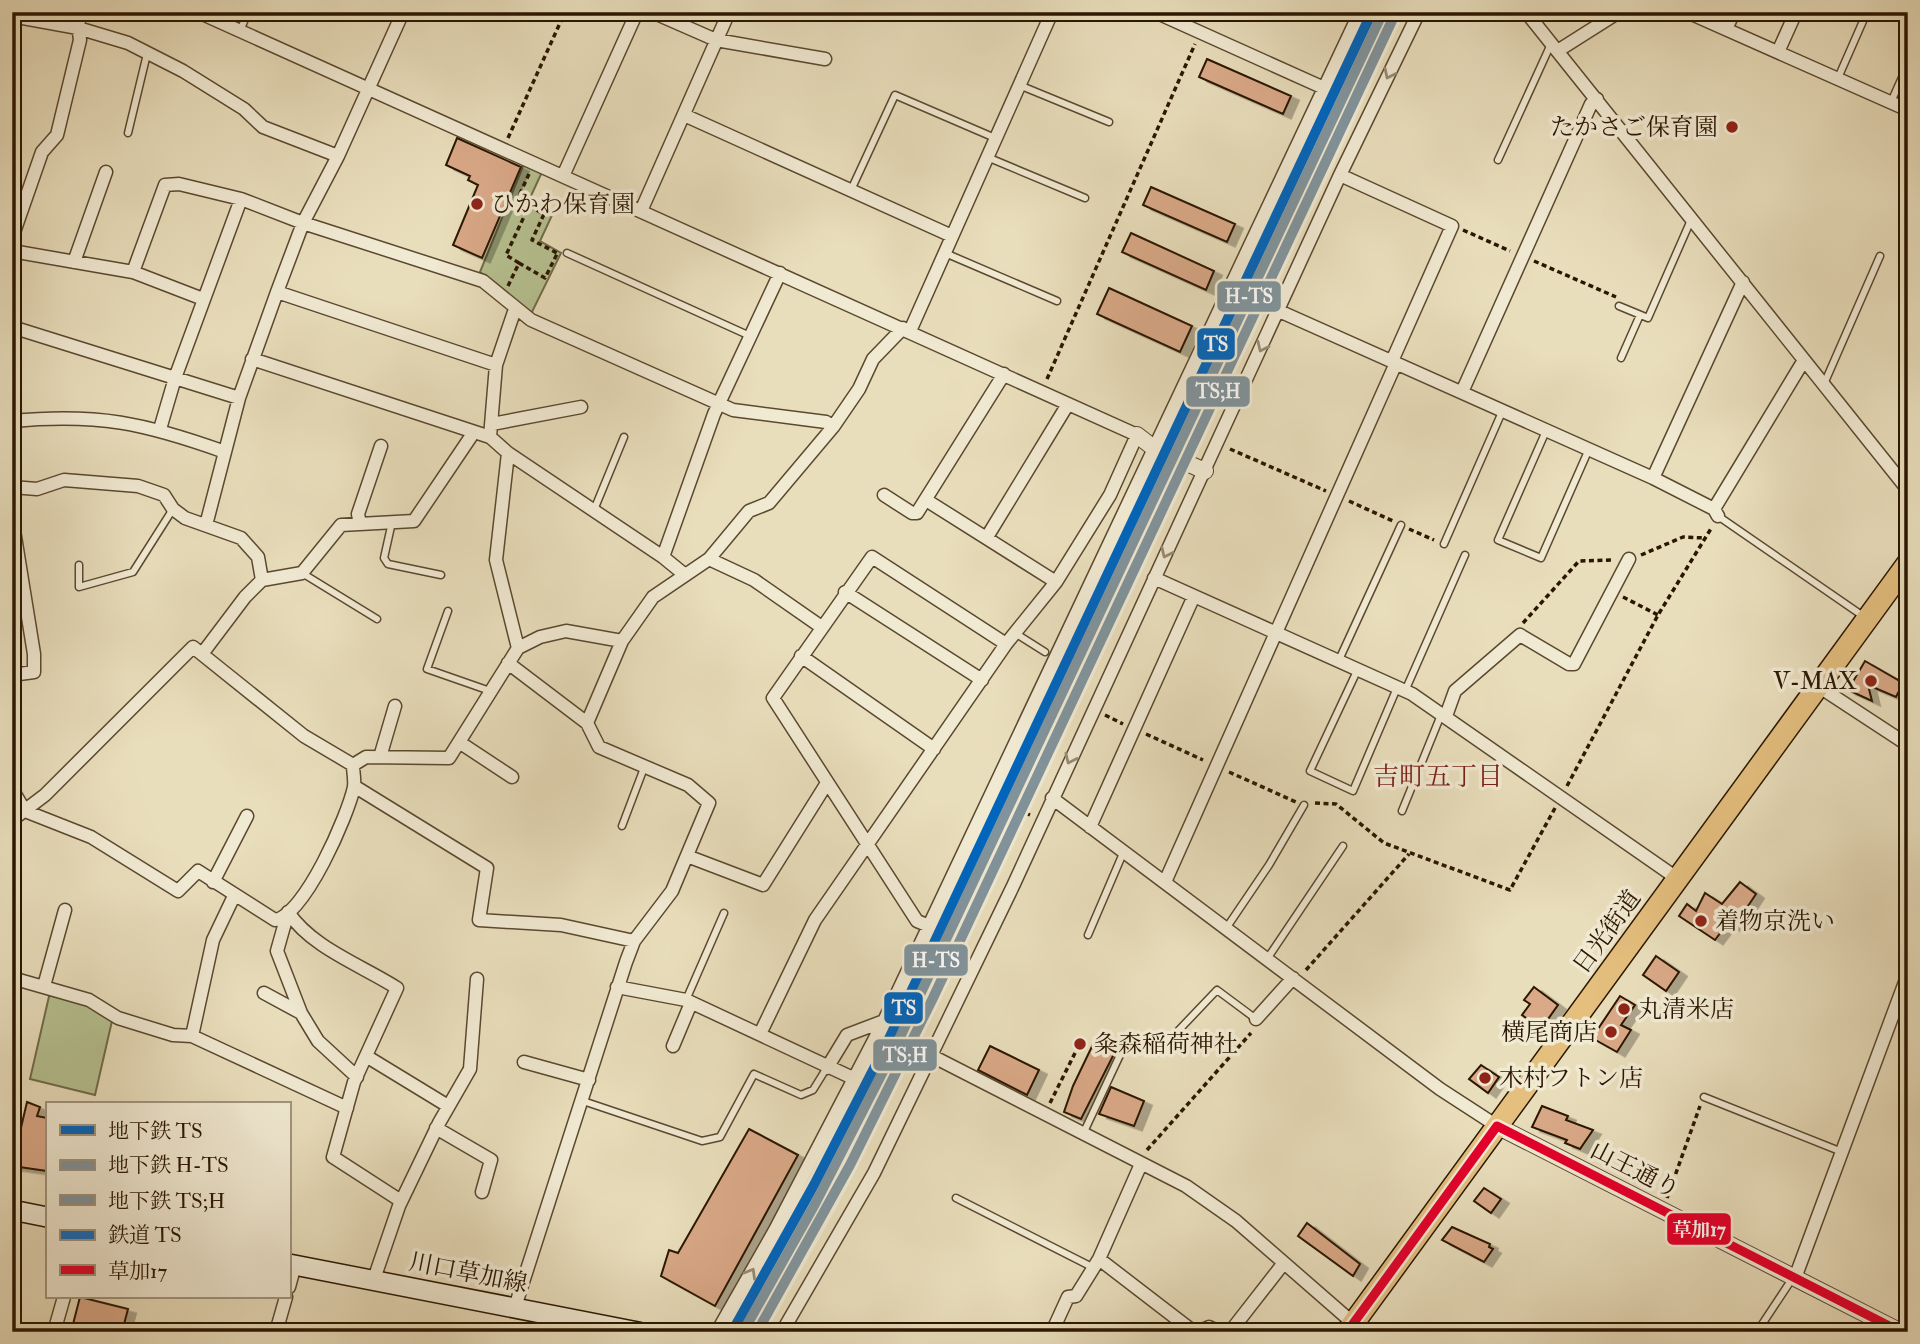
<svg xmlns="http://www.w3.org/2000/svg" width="1920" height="1344" font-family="'IM FELL Double Pica','Noto Serif JP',serif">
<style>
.green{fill:#b6c191;stroke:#706c48;stroke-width:2}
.building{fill:#daa988;stroke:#2a1600;stroke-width:2;filter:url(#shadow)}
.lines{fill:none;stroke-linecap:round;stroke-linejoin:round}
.service-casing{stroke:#5a482f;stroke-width:9}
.minor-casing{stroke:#5a482f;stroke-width:15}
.tertiary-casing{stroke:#5a482f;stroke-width:18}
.secondary-casing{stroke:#2a1600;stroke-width:22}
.primary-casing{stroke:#2a1600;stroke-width:24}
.path{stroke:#2a1600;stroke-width:3.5;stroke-dasharray:5 3.5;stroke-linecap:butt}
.service{stroke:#f1ead3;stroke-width:6}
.minor{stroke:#f1ead3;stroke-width:12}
.tertiary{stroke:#f1ead3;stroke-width:16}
.secondary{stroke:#f1ead3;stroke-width:19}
.primary{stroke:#e4bf7e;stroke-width:21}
.bus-1-casing{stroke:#f1ead3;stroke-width:14}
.bus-1{stroke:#e4002b;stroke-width:9}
.rail-1-casing{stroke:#f1ead3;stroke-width:16}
.rail-1{stroke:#0f6cc3;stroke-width:10}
.metro-1-casing{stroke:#f1ead3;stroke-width:16}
.metro-2-casing{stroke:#f1ead3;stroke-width:16}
.metro-3-casing{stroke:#f1ead3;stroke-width:16}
.metro-1{stroke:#0065bd;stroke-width:10}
.metro-2{stroke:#81949d;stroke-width:10}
.metro-3{stroke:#81949d;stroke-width:10}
.oneway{stroke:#978b74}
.poi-dot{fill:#8f2418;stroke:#f1ead3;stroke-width:2.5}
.labels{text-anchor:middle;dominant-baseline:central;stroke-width:7;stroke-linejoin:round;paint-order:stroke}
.poi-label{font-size:24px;fill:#2a1600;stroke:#f1ead3;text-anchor:start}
.street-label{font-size:24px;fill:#2a1600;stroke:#f1ead3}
.neighbourhood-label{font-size:26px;fill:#7a1f14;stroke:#f1ead3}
.line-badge{stroke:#f1ead3;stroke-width:2.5}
.badge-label{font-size:19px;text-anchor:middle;font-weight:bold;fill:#fff}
</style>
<defs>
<filter id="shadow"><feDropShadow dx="8" dy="4.5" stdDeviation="0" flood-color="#0004"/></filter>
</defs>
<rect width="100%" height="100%" fill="#e9debc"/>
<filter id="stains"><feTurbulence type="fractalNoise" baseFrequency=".00286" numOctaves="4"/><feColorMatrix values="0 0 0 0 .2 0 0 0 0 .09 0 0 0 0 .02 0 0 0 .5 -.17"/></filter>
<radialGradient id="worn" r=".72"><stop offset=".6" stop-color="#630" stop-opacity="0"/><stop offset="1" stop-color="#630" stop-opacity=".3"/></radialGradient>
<path class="green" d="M524,164L542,172L530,198L554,211L540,241L561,253L531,314L480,272Z
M50,992L82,1001L112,1021L95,1095L30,1079Z"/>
<path class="building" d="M1207,59L1291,96L1283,114L1199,77Z
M457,138L521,167L482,258L453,245L478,185L468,180L470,176L446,165Z
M1151,187L1235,224L1227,242L1143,205Z
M1131,233L1214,271L1206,290L1122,252Z
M1109,288L1192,326L1180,352L1097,314Z
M1865,661L1903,683L1896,697L1868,685L1872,701L1848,690Z
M1740,882L1756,894L1734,927L1727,924L1715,940L1679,916L1687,904L1696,911L1705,893L1722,904Z
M1656,956L1679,972L1666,991L1643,975Z
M1534,987L1558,1005L1541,1029L1522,1015L1530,1004L1524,1000Z
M1620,996L1635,1005L1621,1025L1631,1030L1617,1052L1592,1038Z
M1095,1040L1116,1050L1081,1119L1064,1112L1073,1086Z
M990,1046L1039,1070L1027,1095L978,1070Z
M1481,1065L1499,1077L1488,1093L1469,1079Z
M1111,1087L1144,1101L1134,1126L1099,1114Z
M27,1102L40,1107L37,1116L47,1118V1171L12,1166Z
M1542,1106L1568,1116L1566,1120L1593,1130L1580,1149L1565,1143L1567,1140L1532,1127Z
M749,1129L798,1155L715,1306L661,1276L669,1250L678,1253Z
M1484,1188L1501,1199L1491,1213L1474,1201Z
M1307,1223L1360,1264L1353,1276L1298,1236Z
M1452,1227L1490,1244L1489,1247L1493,1249L1484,1262L1442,1240Z
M80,1297L128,1309L122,1332H71Z"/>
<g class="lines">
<g class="service-casing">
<path id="service" d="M240,31L248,12
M1838,78L1867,12
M1019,85L1109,122
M1891,102L1908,64
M128,133L147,54
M987,157L1085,198
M1498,160L1551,44
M851,190L895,95L995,138
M567,253L750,336
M945,253L1057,301
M1619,306L1648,318L1691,220
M1621,358L1640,315
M1824,384L1880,256
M1546,431L1498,540L1541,558L1589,449
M594,510L624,437
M1718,516L1863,616
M392,522L384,558L388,564L441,575
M1444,544L1502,412
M79,565V587L133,572L173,509
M302,573L377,619
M448,611L427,669L490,691
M1015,633L1045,652
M1338,662L1401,525
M1357,671L1310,771L1353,791L1397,688
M1405,691L1465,555
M1402,811L1441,715
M622,826L644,768
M1227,927L1269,865L1304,805
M1088,935L1124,851
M1267,959L1343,846
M686,1000L724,913
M1158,1052L1217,990L1256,1019
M1704,1097L1842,1152
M583,1101L702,1141L720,1137L754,1074L801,1095L813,1090L826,1069
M1083,1134L1120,1055
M956,1198L1094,1268
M1757,1332L1792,1279"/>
</g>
<g class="minor-casing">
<path id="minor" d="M198,12L1137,435L1110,495L1056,582L1006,644L815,920L760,1034
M652,12L716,40L825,59
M1155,12L1324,88
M1526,12L1908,490
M1687,12L1908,110
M12,16L78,28L128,43L183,71L244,109L263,127L338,156
M1726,29L1734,12
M1559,50L1619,12
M1778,52L1796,12
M684,115L952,236
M1340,175L1452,226L1392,361
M563,176L637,12
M641,211L729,12
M12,238L42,152L57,135L80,40L78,24L82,12
M12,251L133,272L203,299
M74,262L106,172
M133,272L165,185L179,184L241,199L303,223L483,281L531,320L733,410L826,422L833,427
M277,292L496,365
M1279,311L1653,478L1714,509L1718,516
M12,327L239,398
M910,331L1052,12
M252,359L490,437L508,453L663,557L685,575
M1462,392L1591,104L1597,99
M12,421C98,413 144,423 225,452
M492,424L581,407
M160,429L175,378L241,199
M490,437L496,365L515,309
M508,453L496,560L518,648
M1653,478L1743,282
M12,487L37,489L64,480L138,486L164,495L173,509L185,518L241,538L258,557L262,580L245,597L202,654
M884,495L912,513H917L1004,374
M926,500L1056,582
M1714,509L1804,360
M12,518L34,654V672L12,675
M360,524L358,514L381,446
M206,525L239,398L277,292L303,223L338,156L403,12
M987,537L1068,404
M663,557L714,414L780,273
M709,559L754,580L820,626
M1154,578L1412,694L1678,879
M262,580L302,573L341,525L414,521L474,432
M845,592L982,680
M801,656L934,749
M508,663L587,723L599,747L688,785L709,803L672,891L634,941L626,962L515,1307
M1818,686L1908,745
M1446,716L1455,691L1520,635L1569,664H1574L1629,559
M587,723L622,641L653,597L709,559L749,511L769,503L833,427L859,389L873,359L903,328
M459,742L512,777
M380,757L395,706
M354,786L487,868L479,920L561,925L634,941
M12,789L25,811L91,837L178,891L198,871L275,920C305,915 348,815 354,787C355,780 353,772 353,765
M1052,798L1440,1089L1497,1126
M12,820L45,795L193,647L304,736L353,765L366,757L449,758L518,648L540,637L566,631L622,641
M1090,827L1194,596
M687,856L763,885L827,783
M213,882L247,816
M1165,882L1396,363
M234,896L213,940L192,1036L347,1108
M288,912C312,948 361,965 397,988L354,1082L333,1157L401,1201
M288,912L277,951L301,1013
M929,926L917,921L773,698L872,557L1006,644
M12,978L89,1000L118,1018L173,1035L192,1036
M44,986L65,910
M617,987L686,1000L855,1079
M264,993L301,1013L318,1041L357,1077
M1256,1019L1293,978
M673,1046L691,1003
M930,1055L1186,1186L1236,1221L1353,1323
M366,1056L448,1106
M524,1062L589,1080
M827,1068L847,1035L884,1021
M436,1128L491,1160L482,1192
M1099,1259L1194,1332
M1795,1278L1908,974
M374,1279L399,1206L439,1123L470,1069L477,979
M289,1287L295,1265
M54,1332L64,1297
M276,1332L286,1297
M717,1332L775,1230L884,1021L1360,12
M782,1332L874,1173L1013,886L1340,175L1419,12
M1052,1332L1068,1297L1076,1296L1099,1259L1141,1164
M1199,1332L1209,1327L1219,1332
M1230,1332L1283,1264"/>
</g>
<g class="tertiary-casing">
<path id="tertiary" d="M1137,435L1155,449L1205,471
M1497,1126L1901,1332"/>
</g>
<g class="secondary-casing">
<path id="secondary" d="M12,1210L47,1217
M289,1264L638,1332"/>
</g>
<g class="primary-casing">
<path id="primary" d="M1347,1332L1908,563"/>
</g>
<path class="path" d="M508,138L565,12
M529,174L517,200L544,214L532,240L557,253
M1463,230L1510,251
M1534,261L1616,297
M519,263L506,255L529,206
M508,286L519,263L545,278L557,254
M1047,379L1195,44
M1230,449L1326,491
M1349,501L1393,521
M1409,529L1434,540
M1641,555L1683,537L1705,538
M1623,597L1658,615
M1523,623L1579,561L1613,560
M1105,715L1123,724
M1146,734L1203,760
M1229,772L1296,802
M1567,786L1658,615L1712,527
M1002,803L1030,815
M1315,803L1336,804L1384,843L1510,890L1555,808
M1306,970L1409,854
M1050,1103L1076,1051
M1147,1150L1251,1033
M1667,1198L1700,1106"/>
<use href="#service" class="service"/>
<use href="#minor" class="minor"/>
<use href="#tertiary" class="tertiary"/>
<use href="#secondary" class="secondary"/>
<use href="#primary" class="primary"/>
<g class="bus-1-casing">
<path id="bus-1" d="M1497,1126L1901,1332
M1347,1332L1497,1126"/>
</g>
<use href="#bus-1" class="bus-1"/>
<g class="rail-1-casing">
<path id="rail-1" d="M757,1332L826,1210L904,1057L1394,17"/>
</g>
<use href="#rail-1" class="rail-1"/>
<g class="metro-1-casing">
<path id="metro-1" d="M732,1332L814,1185L887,1043L1372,12"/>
</g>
<g class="metro-2-casing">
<path id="metro-2" d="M743,1332L815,1204L893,1052L1383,12"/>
</g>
<g class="metro-3-casing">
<path id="metro-3" d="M757,1332L850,1165L933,998L1396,12"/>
</g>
<use href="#metro-1" class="metro-1"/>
<use href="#metro-2" class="metro-2"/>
<use href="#metro-3" class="metro-3"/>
</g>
<defs><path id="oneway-chevron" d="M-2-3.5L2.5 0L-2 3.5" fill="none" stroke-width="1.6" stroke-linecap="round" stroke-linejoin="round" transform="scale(1.75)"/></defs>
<g class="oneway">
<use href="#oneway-chevron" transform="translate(1389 74) rotate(116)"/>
<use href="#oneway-chevron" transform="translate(1262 347) rotate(115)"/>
<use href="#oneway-chevron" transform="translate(1166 553) rotate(115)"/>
<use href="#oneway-chevron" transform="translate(1070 759) rotate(115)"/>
<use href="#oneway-chevron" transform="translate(751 1273) rotate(-60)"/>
</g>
<g class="poi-dot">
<circle cx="1732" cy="127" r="7"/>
<circle cx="477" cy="204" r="7"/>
<circle cx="1871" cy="681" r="7"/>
<circle cx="1701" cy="921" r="7"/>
<circle cx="1624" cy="1009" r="7"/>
<circle cx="1611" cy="1032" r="7"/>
<circle cx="1080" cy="1044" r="7"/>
<circle cx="1485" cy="1078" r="7"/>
</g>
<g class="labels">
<g class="poi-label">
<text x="1718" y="127" text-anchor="end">たかさご保育園</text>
<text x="491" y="204">ひかわ保育園</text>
<text x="1857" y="681" text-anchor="end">V-MAX</text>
<text x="1715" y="921">着物京洗い</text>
<text x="1638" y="1009">丸清米店</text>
<text x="1597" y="1032" text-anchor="end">横尾商店</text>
<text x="1094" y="1044">粂森稲荷神社</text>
<text x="1499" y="1078">木村フトン店</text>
</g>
<g class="street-label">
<text transform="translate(1607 932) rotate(-54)">日光街道</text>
<text transform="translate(1635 1170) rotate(27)">山王通り</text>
<text transform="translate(468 1273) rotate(11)">川口草加線</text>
</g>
<g class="neighbourhood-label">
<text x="1438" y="777">吉町五丁目</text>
</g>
</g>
<g class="line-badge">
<rect x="1216" y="280" width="66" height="33" rx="7" fill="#81949d"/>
<rect x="1196" y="327" width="40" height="34" rx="7" fill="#0065bd"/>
<rect x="1185" y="375" width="66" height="33" rx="7" fill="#81949d"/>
<rect x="903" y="943" width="66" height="34" rx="7" fill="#81949d"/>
<rect x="883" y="991" width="41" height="34" rx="7" fill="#0065bd"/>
<rect x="872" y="1038" width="66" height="34" rx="7" fill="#81949d"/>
<rect x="1666" y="1212" width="66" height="34" rx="7" fill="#e4002b"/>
</g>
<g class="badge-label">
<text x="1249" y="303">H-TS</text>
<text x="1216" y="351">TS</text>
<text x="1218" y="398">TS;H</text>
<text x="936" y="967">H-TS</text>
<text x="904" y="1015">TS</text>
<text x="905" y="1062">TS;H</text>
<text x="1699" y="1236">草加17</text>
</g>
<rect width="1920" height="1344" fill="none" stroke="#e9debc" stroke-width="42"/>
<rect x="14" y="14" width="1892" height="1316" fill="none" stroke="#2a1600" stroke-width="3.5"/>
<rect x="21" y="21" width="1878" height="1302" fill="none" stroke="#2a1600" stroke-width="2"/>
<rect x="46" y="1102" width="245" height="196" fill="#f1ead3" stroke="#a1957f" stroke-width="2"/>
<rect x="60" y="1125" width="35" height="10" fill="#0065bd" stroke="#a1957f" stroke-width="2"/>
<text x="108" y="1138" font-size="21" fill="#2a1600">地下鉄 TS</text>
<rect x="60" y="1160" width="35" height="10" fill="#81949d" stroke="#a1957f" stroke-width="2"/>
<text x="108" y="1172" font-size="21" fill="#2a1600">地下鉄 H-TS</text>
<rect x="60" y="1195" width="35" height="10" fill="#81949d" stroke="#a1957f" stroke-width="2"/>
<text x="108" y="1208" font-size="21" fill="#2a1600">地下鉄 TS;H</text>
<rect x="60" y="1230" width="35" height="10" fill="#0f6cc3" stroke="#a1957f" stroke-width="2"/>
<text x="108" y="1242" font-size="21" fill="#2a1600">鉄道 TS</text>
<rect x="60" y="1265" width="35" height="10" fill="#e4002b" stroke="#a1957f" stroke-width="2"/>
<text x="108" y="1278" font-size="21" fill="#2a1600">草加17</text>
<rect width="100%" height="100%" filter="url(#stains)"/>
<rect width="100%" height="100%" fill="url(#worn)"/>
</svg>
